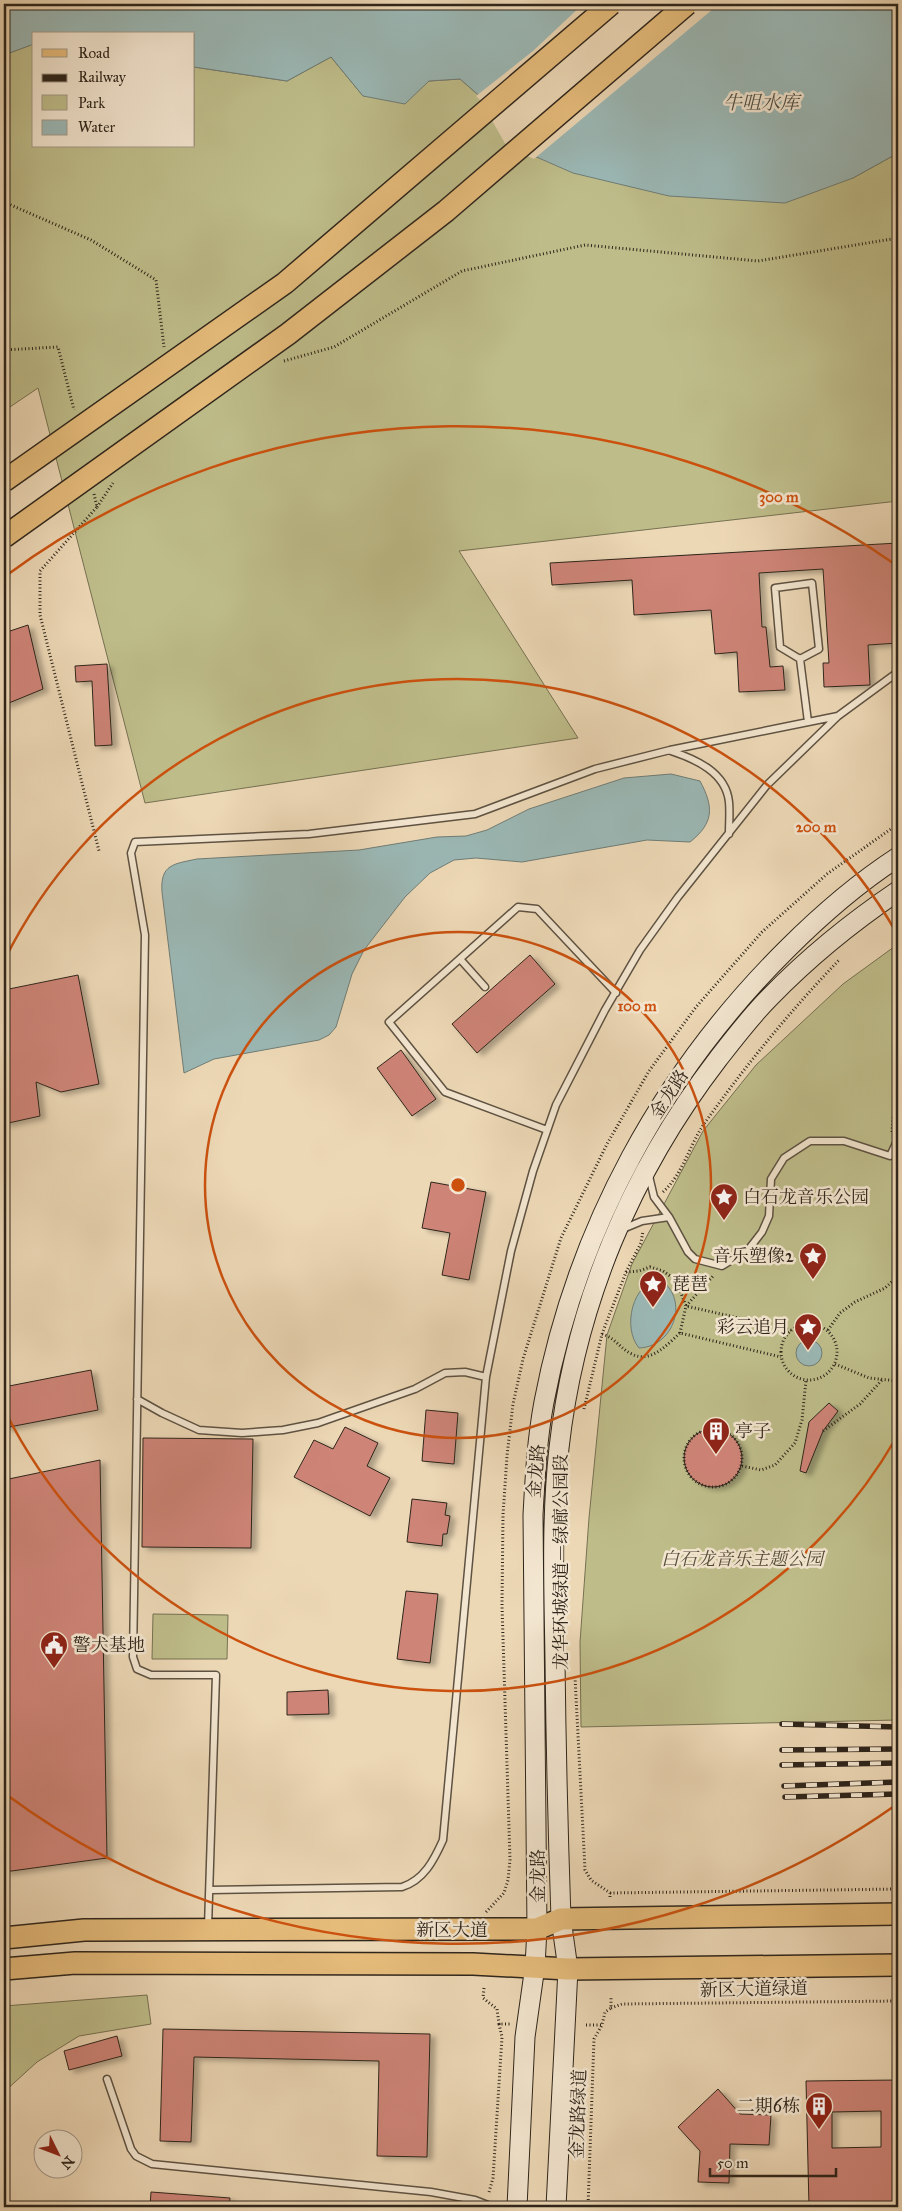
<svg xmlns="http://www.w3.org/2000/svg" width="902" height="2211" font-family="'IM FELL Great Primer','Noto Serif SC',serif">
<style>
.green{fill:#bebd8a;stroke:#767152}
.water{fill:#9bb8b5;stroke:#6f7d77}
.pier{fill:#edd8b6}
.building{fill:#ce8477;stroke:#2e251b;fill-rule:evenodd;filter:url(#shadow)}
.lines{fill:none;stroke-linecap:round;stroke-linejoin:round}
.service-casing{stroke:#5e5242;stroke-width:9}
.secondary-casing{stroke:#2e251b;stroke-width:21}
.primary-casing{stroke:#2e251b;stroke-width:24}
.path{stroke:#2e251b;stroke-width:3;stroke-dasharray:1 2.5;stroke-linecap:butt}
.service{stroke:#f3e6d0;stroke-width:6}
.secondary{stroke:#f3e6d0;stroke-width:19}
.primary{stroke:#e6bc7b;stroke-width:21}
.rail-casing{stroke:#2e251b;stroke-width:5.5}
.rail{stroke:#f3e6d0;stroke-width:4;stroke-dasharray:11;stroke-linecap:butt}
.trunk-bridge-casing{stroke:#2e251b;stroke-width:24;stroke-linecap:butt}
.trunk-bridge{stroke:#e6bc7b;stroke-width:21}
.ring{fill:none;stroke:#cc510e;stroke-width:2.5}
.labels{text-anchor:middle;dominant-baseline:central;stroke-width:5;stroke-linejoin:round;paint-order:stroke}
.street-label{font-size:18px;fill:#2e251b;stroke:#f3e6d0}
.poi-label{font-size:18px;fill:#2e251b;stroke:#f3e6d0;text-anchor:start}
.park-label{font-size:18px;font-style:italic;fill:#524b37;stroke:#f3e6d0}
.water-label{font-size:19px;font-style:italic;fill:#4f5149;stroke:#f3e6d0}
.centre{fill:#cc510e;stroke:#f3e6d0;stroke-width:2.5}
.ring-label{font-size:15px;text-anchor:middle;font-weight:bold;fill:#cc510e;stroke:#f3e6d0;stroke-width:5;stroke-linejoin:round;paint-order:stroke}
</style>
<defs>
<filter id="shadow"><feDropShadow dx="5.5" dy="3" stdDeviation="2.5" flood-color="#0004"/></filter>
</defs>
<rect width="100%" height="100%" fill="#edd8b6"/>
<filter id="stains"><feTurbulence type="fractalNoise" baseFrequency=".004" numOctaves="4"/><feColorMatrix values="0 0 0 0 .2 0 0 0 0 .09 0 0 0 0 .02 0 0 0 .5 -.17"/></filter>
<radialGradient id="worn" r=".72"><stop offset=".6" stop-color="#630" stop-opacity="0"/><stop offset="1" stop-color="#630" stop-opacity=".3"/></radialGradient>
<path class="green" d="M33,44L34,146H194V67L287,81L331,57L363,96L429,81L460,79L483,99L853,178L898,153V501L459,551L578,738L145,803L38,388L4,411V55Z
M898,944V1720L581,1727L580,1642L589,1518L607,1335L632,1264L703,1131L756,1065L843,984Z
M153,1614L228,1615L227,1659H152Z
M147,1995L151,2024L79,2036L37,2062L4,2092V2006Z"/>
<path class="water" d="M4,4H898V153L853,178L785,203L669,196L573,173L509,145L483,99L460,79L429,81L405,104L363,96L331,57L287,81L194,67V34H34V44L4,55Z
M671,774L700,781C714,807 714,823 690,842L647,840L522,862L476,858L454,860L430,873L405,897L364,950L352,974L336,1027L329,1035L319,1040L214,1059L184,1073L162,892C160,864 174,864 197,859L359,850L437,837L466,836L487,830L529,809L624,778Z
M661,1280C690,1301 673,1347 639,1348C622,1328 632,1281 661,1280Z
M796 1353a13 13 0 1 1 26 0a13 13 0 1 1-26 0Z"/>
<path class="pier" d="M583,4H719L534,159L507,147L481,101L476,96L533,51Z"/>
<path class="building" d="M898,543V643L868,645L870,685L824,687L823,663H829L823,569L759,573L762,627H766L770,667L783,666L785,690L739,692L737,652L715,654L711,610L634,615L632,580L552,585L550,563Z
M28,625L43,689L4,705V633Z
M107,664L112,745L95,746L92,681L76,682L75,666Z
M530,955L555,984L477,1053L452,1024Z
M78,975L99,1084L61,1092L36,1082L40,1116L4,1124V990Z
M401,1050L436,1099L412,1116L377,1068Z
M431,1182L486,1192L469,1280L442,1275L450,1233L422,1228Z
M91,1370L98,1410L4,1428V1387Z
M829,1403L838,1411L823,1431L806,1473L800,1471L809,1422Z
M426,1410L458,1413L454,1464L422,1461Z
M345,1427L378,1443L367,1466L390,1478L370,1516L294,1477L314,1440L333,1449Z
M684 1458a29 29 0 1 1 58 0a29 29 0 1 1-58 0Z
M143,1438L253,1439L251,1548L142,1547Z
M100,1460L107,1858L4,1872V1480Z
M412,1499L447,1503L445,1515L450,1516L447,1534H443L442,1546L407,1542Z
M406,1591L438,1594L430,1663L397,1659Z
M328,1690L329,1714L287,1715V1692Z
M163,2029L430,2034L427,2157L377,2156L379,2061L194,2057L191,2142L160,2141Z
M117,2036L122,2056L69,2070L64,2051Z
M898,2080V2207H809L806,2081ZM881,2111V2147L832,2148V2112Z
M718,2089L740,2114L771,2115L769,2145L730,2144L729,2183L698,2182L700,2151L678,2127Z
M151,2192L230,2198L229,2207H150Z"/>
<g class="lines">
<g class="service-casing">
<path id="service" d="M800,659L780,647L775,588L812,583L819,649L800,659L808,722
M671,751C695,759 726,772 729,802C730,812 729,823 729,834
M460,959L485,987
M547,1130L445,1092L389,1022L518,907L537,909L616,993
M649,1176L654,1197L669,1217L688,1252L695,1259L722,1266L748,1250L762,1232L769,1216L771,1179L784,1158L810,1141H844L890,1156L898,1139
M625,1228L642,1221L669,1217
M137,1399L162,1413L199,1430L242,1433L283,1430L318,1423L415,1389L445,1373L465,1372L486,1377
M210,1890L402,1887C424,1880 434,1860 443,1840L486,1377L511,1251L533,1171L556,1105L605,1010L640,950L678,897L767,785L838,716L898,672
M208,1927L216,1675H151L137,1669L133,1657L145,935L131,853L135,842L309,834L475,814L595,769L670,750L838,716
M107,2079L131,2149L136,2156L152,2164L431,2192L475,2200L493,2207"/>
</g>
<g class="secondary-casing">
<path id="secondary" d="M517,2207L525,2037L535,1966L537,1929L533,1515C535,1478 537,1439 544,1402C577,1229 662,1073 787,949C821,915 858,883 898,857
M556,2207L568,1969L561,1919C558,1833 556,1747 555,1660C554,1589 551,1519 559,1448C575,1305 631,1172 718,1059C735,1037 751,1016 770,997C809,957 852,922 898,891"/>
</g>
<g class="primary-casing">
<path id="primary" d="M4,1938L84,1930L537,1929L561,1919L898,1914
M4,1969L75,1963L473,1964L568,1969L898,1965"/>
</g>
<path class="path" d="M4,202L91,240L156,280L164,347
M4,350L58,347L74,410
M284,361L334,347L462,271L585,245L758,261L898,238
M94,494L97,507L40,571V615L99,851
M97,507L113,483
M892,1132L893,1118L898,1109
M663,1192C683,1174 689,1146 704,1124C745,1066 791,1010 840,959
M626,1272L639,1271L650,1267L663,1271L676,1280L686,1306L791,1330
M781 1352a28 28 0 1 1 56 0a28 28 0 1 1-56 0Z
M828,1330L840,1313L855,1302L885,1288L898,1276
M680,1333L686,1306L714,1275
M602,1334C616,1338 620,1349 632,1354C650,1364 668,1344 680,1333L781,1357
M835,1364L869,1378L898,1381
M584,1409L602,1334L626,1272L641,1243L643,1231
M684 1458a29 29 0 1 1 58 0a29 29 0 1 1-58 0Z
M823,1431L860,1404L882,1380
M742,1466L761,1470L775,1465L795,1443L802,1420L806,1380
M575,1677L585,1870L591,1880L610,1893V1897
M610,1893L898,1889
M486,1912L504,1893L508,1880L510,1860L502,1606L503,1515L507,1456L513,1404L523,1359L561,1238L607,1144L649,1071L696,1007L762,932L827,874L898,824
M484,1988L483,1998L497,2009L499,2024H510
M611,2008L622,2004L898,2001
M586,2025H602
M489,2192L493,2178L502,2037L499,2024
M588,2207L594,2039L602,2025L605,2012L611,2008V1997"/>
<use href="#service" class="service"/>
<use href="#secondary" class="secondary"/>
<use href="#primary" class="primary"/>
<g class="rail-casing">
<path id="rail" d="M782,1724L898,1727
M782,1750L898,1749
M782,1765L898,1763
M784,1786L898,1782
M785,1797L898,1794"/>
</g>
<use href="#rail" class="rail"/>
<g class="trunk-bridge-casing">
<path id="trunk-bridge" d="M4,481L285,283L611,4
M4,537L288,334L446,211L687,4"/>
</g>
<use href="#trunk-bridge" class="trunk-bridge"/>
</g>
<g class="ring">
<circle cx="458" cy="1185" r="253"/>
<path d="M896 1438A506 506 0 0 1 5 1411M5 959A506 506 0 0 1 896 932"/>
<path d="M893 1807A759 759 0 0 1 7 1795M7 575A759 759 0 0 1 893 563"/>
</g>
<defs>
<g id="sight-pin" transform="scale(1.4375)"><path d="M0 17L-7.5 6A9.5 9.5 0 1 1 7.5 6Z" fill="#8f2418" stroke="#f3e6d0"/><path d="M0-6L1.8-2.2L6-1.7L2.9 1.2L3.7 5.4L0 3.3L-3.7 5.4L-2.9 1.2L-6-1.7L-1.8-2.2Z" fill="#fff"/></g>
<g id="building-pin" transform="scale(1.4375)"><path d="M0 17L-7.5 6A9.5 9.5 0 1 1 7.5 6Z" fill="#8f2418" stroke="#f3e6d0"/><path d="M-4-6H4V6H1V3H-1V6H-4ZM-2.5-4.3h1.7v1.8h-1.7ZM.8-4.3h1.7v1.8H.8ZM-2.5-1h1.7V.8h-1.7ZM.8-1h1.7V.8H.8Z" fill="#fff"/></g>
<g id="civic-pin" transform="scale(1.4375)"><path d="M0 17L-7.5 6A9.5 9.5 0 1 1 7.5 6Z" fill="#8f2418" stroke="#f3e6d0"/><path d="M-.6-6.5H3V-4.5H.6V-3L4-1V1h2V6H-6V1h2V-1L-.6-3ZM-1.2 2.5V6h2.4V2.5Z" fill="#fff"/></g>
</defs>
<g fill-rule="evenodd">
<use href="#sight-pin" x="724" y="1197"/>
<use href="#sight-pin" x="813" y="1256"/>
<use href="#sight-pin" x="653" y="1284"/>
<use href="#sight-pin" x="808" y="1327"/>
<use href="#building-pin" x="716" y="1431"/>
<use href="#civic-pin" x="54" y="1645"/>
<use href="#building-pin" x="819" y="2106"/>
</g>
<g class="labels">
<g class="street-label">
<text transform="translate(669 1094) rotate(-57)">金龙路</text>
<text transform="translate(536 1471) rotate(-85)">金龙路</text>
<text transform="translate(561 1562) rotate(-90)">龙华环城绿道－绿廊公园段</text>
<text transform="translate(538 1876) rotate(-90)">金龙路</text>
<text x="452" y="1930">新区大道</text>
<text transform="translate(754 1989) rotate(-1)">新区大道绿道</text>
<text transform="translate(578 2114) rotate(-88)">金龙路绿道</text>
</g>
<g class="poi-label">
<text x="743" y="1197">白石龙音乐公园</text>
<text x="794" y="1256" text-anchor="end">音乐塑像2</text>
<text x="672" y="1284">琵琶</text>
<text x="789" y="1327" text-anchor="end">彩云追月</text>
<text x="735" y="1431">亭子</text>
<text x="73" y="1645">警犬基地</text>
<text x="800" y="2106" text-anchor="end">二期6栋</text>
</g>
<g class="park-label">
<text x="742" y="1559">白石龙音乐主题公园</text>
</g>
<g class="water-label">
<text x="761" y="102">牛咀水库</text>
</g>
</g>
<circle cx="458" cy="1185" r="8" class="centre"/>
<g class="ring-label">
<text x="779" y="502">300 m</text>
<text x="816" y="832">200 m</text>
<text x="637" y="1011">100 m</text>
</g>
<rect width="902" height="2211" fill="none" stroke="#edd8b6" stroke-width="20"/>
<rect x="5" y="5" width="892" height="2201" fill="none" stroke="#2e251b" stroke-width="2.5"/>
<rect x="10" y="10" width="882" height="2191" fill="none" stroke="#2e251b"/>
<rect x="32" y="32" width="162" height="115" fill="#f3e6d0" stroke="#a49988"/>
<rect x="42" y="49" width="25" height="8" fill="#e6bc7b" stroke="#a49988"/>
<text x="78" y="58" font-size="15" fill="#2e251b">Road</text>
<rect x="42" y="74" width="25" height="8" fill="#2e251b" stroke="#a49988"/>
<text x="78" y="82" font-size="15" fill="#2e251b">Railway</text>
<rect x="42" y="95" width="25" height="15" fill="#bebd8a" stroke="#a49988"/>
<text x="78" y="108" font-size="15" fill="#2e251b">Park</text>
<rect x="42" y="120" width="25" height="15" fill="#9bb8b5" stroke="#a49988"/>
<text x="78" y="132" font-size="15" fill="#2e251b">Water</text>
<g transform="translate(58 2154) rotate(132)"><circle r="24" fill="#f3e6d0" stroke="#a49988"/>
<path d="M0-4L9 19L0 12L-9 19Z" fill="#8f2418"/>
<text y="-8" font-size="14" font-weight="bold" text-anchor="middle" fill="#2e251b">N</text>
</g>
<path d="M710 2168v8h126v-8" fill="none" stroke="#2e251b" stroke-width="2.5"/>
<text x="717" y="2168" font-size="15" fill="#2e251b" stroke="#f3e6d0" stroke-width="4" paint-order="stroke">50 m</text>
<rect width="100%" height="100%" filter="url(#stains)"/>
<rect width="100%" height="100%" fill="url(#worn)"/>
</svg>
